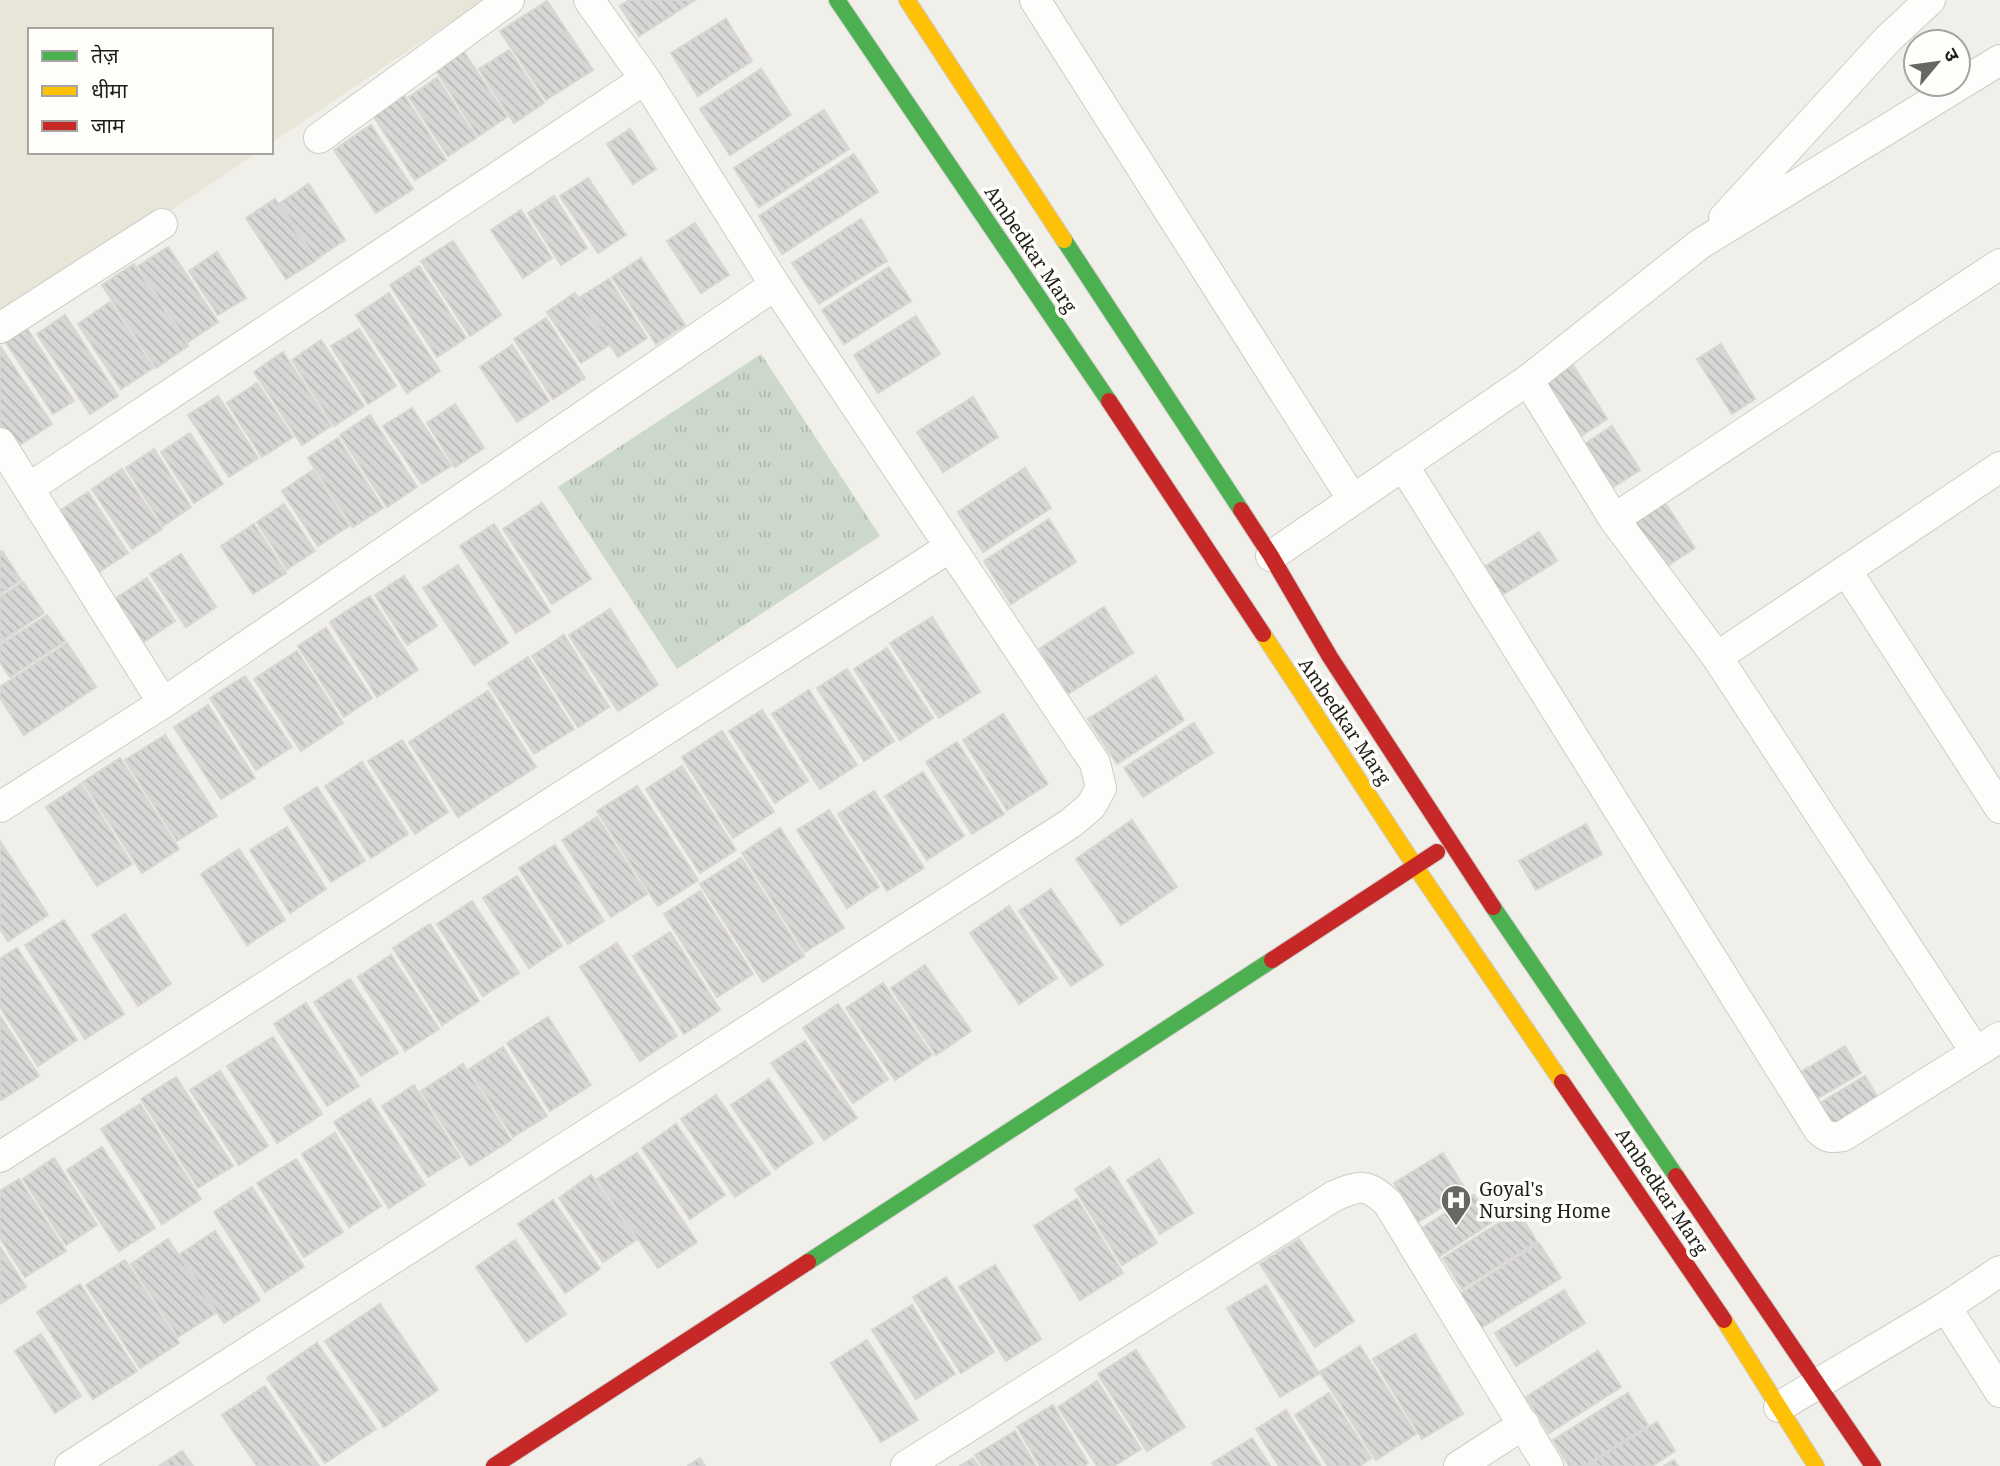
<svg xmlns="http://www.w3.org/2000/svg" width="2000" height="1466" font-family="'Noto Serif','Noto Sans Devanagari',serif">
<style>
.built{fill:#e7e6d9}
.grass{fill:url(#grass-tufts)}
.building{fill:url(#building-back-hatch);stroke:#d8d6d5;stroke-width:2}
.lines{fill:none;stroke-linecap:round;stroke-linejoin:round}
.street-casing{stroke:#cdccc8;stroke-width:32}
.fast-casing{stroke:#cdccc8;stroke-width:18}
.slow-casing{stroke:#cdccc8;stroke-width:18}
.jam-casing{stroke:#cdccc8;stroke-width:18}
.street{stroke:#fdfdfc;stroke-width:30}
.fast{stroke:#4caf50;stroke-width:16}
.slow{stroke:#ffc107;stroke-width:16}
.jam{stroke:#c62828;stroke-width:16}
.labels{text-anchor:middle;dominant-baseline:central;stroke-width:7;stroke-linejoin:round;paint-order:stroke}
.street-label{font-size:19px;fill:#1f1e1a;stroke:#fffefa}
.poi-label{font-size:19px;fill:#1f1e1a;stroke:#fffefa;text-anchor:start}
</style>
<defs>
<pattern id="grass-tufts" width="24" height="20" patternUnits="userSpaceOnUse" patternTransform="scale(1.75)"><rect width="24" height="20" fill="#ccd8cc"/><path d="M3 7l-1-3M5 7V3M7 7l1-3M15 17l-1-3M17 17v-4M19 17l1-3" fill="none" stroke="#afb9af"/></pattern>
<pattern id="building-back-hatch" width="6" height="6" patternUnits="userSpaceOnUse" patternTransform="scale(1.75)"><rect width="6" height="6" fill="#d9d7d6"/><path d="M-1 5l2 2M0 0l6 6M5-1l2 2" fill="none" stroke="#bab8b7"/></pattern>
</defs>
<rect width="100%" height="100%" fill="#f0efea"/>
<path class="built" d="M0,0H484L271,143V30H30V152H258L0,326Z"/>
<path class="grass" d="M761,354L880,536L677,669L558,487Z"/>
<path class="building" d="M629,0H695L639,36L620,6Z
M547,1L593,70L546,100L500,31Z
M726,19L752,61L698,96L671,53Z
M460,46L507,117L478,136L432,64Z
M509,50L544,103L514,123L479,69Z
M761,69L791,115L730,155L700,109Z
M437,78L476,138L448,156L409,97Z
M400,89L446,160L415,180L369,109Z
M824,110L849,149L759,207L734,168Z
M371,125L413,189L376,213L334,150Z
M630,129L656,169L633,184L607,144Z
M854,154L878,192L782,254L759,216Z
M588,178L626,235L598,253L560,196Z
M309,184L345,240L316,259L280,203Z
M554,196L587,248L561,265L528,213Z
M275,199L315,261L286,279L246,218Z
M521,210L552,258L523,278L491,230Z
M861,219L887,261L819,304L792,263Z
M695,223L729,275L701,293L667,241Z
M453,241L501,315L470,336L421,261Z
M168,247L218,322L188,342L138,266Z
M217,252L246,298L218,315L189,271Z
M641,258L685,325L656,344L612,277Z
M134,264L188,346L156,368L102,285Z
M419,266L466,338L437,357L390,285Z
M889,267L911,301L844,344L822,310Z
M609,279L647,338L618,357L580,297Z
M389,293L440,371L407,393L356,315Z
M575,293L609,345L581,363L547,312Z
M110,302L153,368L121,389L78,324Z
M65,315L118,396L90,414L37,334Z
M916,316L940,354L878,393L854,355Z
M546,318L585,378L553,399L514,339Z
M26,327L74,401L53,414L5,341Z
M359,329L396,386L368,404L331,346Z
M321,340L364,406L334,426L292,360Z
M1721,344L1755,399L1732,414L1697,359Z
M512,345L549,401L517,422L480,367Z
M0,346L52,424L10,451L0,435Z
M283,352L331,426L302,445L254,372Z
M1573,365L1607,419L1575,440L1540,386Z
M257,383L293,437L262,457L227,403Z
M218,396L258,458L229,477L188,415Z
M973,397L998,437L943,472L917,432Z
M455,404L484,448L455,467L427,423Z
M412,408L451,466L422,484L383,426Z
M370,415L417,487L387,507L340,435Z
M1612,426L1640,470L1612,488L1583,445Z
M190,433L223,484L194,503L161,452Z
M338,438L383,508L353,527L308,458Z
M154,449L191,507L163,526L126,468Z
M1025,468L1051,508L983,552L958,512Z
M122,469L162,529L132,549L92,489Z
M313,470L349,526L318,546L282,491Z
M88,492L128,553L88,579L48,519Z
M1661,497L1695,548L1664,568L1630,517Z
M542,503L591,579L552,604L503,529Z
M284,504L315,551L287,569L257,522Z
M1049,519L1076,562L1011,604L984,561Z
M254,524L286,573L253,594L221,546Z
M494,524L550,612L516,633L460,546Z
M1539,532L1557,561L1499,597L1481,569Z
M2,551L21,580L0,594V552Z
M181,554L216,607L186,627L150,574Z
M458,565L508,643L474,665L423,588Z
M404,576L437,626L407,645L375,595Z
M147,578L175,621L142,643L113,600Z
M23,582L44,613L0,642V597Z
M370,596L418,670L377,697L330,622Z
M1104,607L1133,653L1068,694L1039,649Z
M610,609L658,685L618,711L569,635Z
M47,615L65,641L10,677L0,662V645Z
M932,617L980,692L939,718L890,643Z
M326,628L372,698L344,717L298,646Z
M564,635L609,707L578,727L532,656Z
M67,643L96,687L24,735L0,698V687Z
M887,648L933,718L900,740L854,669Z
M297,651L343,723L301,751L254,679Z
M528,657L574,729L534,754L488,683Z
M847,669L894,741L864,761L817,688Z
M245,676L292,747L256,770L210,698Z
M1156,676L1184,720L1117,764L1088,719Z
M809,690L857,765L820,789L772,714Z
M488,691L536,767L458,817L409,742Z
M208,705L255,778L221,799L174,727Z
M762,710L808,781L775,803L729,731Z
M1003,714L1048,784L1007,810L963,740Z
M1194,723L1213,753L1143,797L1124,768Z
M722,731L774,812L733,838L682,757Z
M165,735L217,816L177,841L125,760Z
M402,740L448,812L415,834L368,761Z
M957,742L1004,814L972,834L926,762Z
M120,758L179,849L142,873L83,782Z
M362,762L408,834L371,858L325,786Z
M682,766L736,850L700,873L646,789Z
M923,772L964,836L927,860L885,796Z
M81,784L132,864L97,886L46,807Z
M637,786L698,880L658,906L597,811Z
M317,787L365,861L331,882L284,808Z
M874,791L924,868L887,891L838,814Z
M829,810L879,887L847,908L797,830Z
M597,817L647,894L611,917L562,840Z
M1132,820L1177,887L1121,925L1076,859Z
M1586,824L1602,854L1536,890L1519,861Z
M287,827L326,889L290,913L250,850Z
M780,828L844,928L805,952L742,853Z
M0,841L48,915L8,941L0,929Z
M555,845L604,921L568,944L519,868Z
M239,849L285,920L247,945L201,874Z
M741,858L804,956L763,982L700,884Z
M517,876L562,946L529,968L483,898Z
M1051,889L1103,965L1071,986L1019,911Z
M700,891L753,974L717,997L664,914Z
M472,901L519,973L483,996L437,924Z
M1009,906L1057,978L1019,1004L970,933Z
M125,914L171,984L138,1006L92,935Z
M64,920L124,1014L85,1039L25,945Z
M430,924L479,1001L442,1025L393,948Z
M670,932L720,1010L684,1034L633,956Z
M617,943L677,1036L640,1061L580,967Z
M17,948L77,1040L38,1066L0,1007V959Z
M391,955L439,1029L405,1051L358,977Z
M925,965L971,1031L936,1055L891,988Z
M350,979L398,1053L361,1076L314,1002Z
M883,983L932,1055L895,1080L846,1008Z
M306,1003L359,1086L327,1106L274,1024Z
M838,1004L888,1079L853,1103L803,1028Z
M0,1016L39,1076L1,1100L0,1098Z
M548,1017L591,1085L550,1111L507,1043Z
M273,1037L322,1114L277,1143L227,1066Z
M805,1041L857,1118L824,1140L771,1063Z
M1845,1046L1861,1073L1808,1104L1792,1077Z
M503,1047L547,1116L513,1137L469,1069Z
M463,1064L511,1140L470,1166L421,1091Z
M220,1071L268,1146L239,1165L190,1090Z
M1865,1076L1884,1108L1833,1134L1812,1108Z
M176,1077L233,1166L198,1188L141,1099Z
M769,1079L813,1143L775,1169L731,1105Z
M414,1085L460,1157L428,1177L382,1106Z
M716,1095L770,1174L735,1197L681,1119Z
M370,1099L425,1185L389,1208L334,1122Z
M140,1104L201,1199L162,1224L101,1129Z
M676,1124L725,1195L690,1219L642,1148Z
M335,1133L381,1206L349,1227L302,1154Z
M102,1147L155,1228L119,1251L67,1170Z
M637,1153L697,1242L658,1268L597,1179Z
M1443,1153L1467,1192L1418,1222L1394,1183Z
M54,1158L97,1225L66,1245L23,1179Z
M296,1159L343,1232L304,1257L257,1183Z
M1159,1159L1193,1213L1160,1234L1127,1180Z
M1110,1167L1157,1243L1122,1265L1075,1189Z
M591,1175L636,1240L603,1262L559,1198Z
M19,1179L66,1251L25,1277L0,1238V1191Z
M252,1187L304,1267L265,1292L214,1212Z
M1474,1195L1491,1223L1440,1256L1422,1228Z
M1077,1199L1123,1273L1080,1300L1034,1226Z
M553,1200L600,1269L565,1293L518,1224Z
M1518,1211L1537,1242L1462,1289L1443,1258Z
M215,1231L260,1300L224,1323L180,1254Z
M168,1239L216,1313L178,1337L131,1264Z
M1299,1239L1354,1321L1315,1347L1260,1264Z
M515,1240L566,1314L526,1342L476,1267Z
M1539,1243L1561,1278L1476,1331L1455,1297Z
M0,1247L26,1287L0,1304Z
M125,1260L179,1343L140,1368L86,1285Z
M995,1265L1041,1339L1006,1361L959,1287Z
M946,1277L994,1352L961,1373L913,1297Z
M80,1284L137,1371L93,1399L37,1312Z
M1266,1285L1319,1374L1280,1397L1227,1308Z
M1564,1290L1585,1323L1516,1366L1495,1333Z
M380,1304L438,1390L384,1427L325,1341Z
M912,1305L955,1374L916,1399L872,1330Z
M41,1334L81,1396L55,1413L15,1351Z
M1415,1334L1463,1414L1422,1439L1373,1359Z
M867,1340L918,1420L881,1442L831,1363Z
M317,1343L376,1429L325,1463L267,1378Z
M1360,1346L1416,1434L1376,1460L1320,1372Z
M1136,1350L1185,1427L1147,1451L1098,1374Z
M1598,1351L1621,1387L1549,1433L1526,1397Z
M1097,1381L1141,1449L1114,1466H1097L1058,1407Z
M265,1386L319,1466H257L222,1415Z
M1329,1393L1371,1458L1360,1466H1328L1295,1415Z
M1628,1393L1648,1425L1584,1466H1569L1553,1440Z
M1053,1405L1088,1463L1084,1466H1040L1017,1427Z
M1286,1410L1321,1466H1279L1256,1429Z
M1657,1422L1675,1451L1652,1466H1587Z
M1015,1431L1036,1466H982L975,1455Z
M1252,1438L1270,1466H1214L1212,1463Z
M182,1451L193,1466H159Z
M700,1458L705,1466H688Z
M973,1458L978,1466H960Z
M1674,1460L1678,1466H1664Z"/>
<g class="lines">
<g class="street-casing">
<path id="street" d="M589,0L645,79
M1035,0L1353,500
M319,138L509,0
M1724,218L1888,39L1930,0
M0,328L162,224
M1528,380L1614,519L1717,657L1975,1051
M0,443L163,703
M1403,465L1819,1130C1827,1138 1832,1138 1843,1136L2000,1037
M29,488L645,79L775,285L1095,763L1101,788L1091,806L1071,823L70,1466
M1614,519L2000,264
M1271,556L1528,380L1700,244L2000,60
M1846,570L2000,808
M1717,657L2000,467
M0,807L163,703L775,285
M0,1157L950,547
M1946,1307L2000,1392
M1779,1407L1946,1307L2000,1271
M906,1466L1334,1196C1361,1185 1366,1183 1388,1203L1548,1466
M1459,1466L1524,1424"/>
</g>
<g class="fast-casing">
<path id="fast" d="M837,0L1109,401
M1064,240L1241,510
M1493,907L1676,1176
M808,1262L1272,960"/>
</g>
<g class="slow-casing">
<path id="slow" d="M907,0L1064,240
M1263,634L1415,866L1562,1082
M1724,1320L1816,1466"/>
</g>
<g class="jam-casing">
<path id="jam" d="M1109,401L1263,634
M1241,510L1271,556L1330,657L1493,907
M1272,960L1437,852
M1562,1082L1724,1320
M1676,1176L1873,1466
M494,1466L808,1262"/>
</g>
<use href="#street" class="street"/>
<use href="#fast" class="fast"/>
<use href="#slow" class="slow"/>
<use href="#jam" class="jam"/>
</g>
<defs>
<g id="hospital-pin" transform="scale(1.575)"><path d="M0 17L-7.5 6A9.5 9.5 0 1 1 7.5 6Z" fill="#686763" stroke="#fffefa"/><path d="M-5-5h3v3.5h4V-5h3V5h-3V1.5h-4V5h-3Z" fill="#fff"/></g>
</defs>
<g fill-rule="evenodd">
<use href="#hospital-pin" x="1456" y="1200"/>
</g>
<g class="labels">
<g class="street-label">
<text transform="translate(1031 249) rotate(56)">Ambedkar Marg</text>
<text transform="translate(1345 721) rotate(56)">Ambedkar Marg</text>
<text transform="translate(1662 1191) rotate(56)">Ambedkar Marg</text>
</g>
<g class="poi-label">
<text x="1479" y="1189">Goyal's<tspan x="1479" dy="22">Nursing Home</tspan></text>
</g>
</g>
<rect x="28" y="28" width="245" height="126" fill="#fffefa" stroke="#a5a4a0" stroke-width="2"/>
<rect x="42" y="51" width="35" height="10" fill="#4caf50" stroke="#a5a4a0" stroke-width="2"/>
<text x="91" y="63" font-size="21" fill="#1f1e1a">तेज़</text>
<rect x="42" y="86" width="35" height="10" fill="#ffc107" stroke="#a5a4a0" stroke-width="2"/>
<text x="91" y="98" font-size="21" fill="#1f1e1a">धीमा</text>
<rect x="42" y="121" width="35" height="10" fill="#c62828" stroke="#a5a4a0" stroke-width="2"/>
<text x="91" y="133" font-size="21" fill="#1f1e1a">जाम</text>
<g transform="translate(1937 63) rotate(61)"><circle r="33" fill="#fffefa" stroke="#a5a4a0" stroke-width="2"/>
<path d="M0-5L12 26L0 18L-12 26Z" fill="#686763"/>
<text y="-10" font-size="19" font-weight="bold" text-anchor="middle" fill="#1f1e1a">उ</text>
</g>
</svg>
